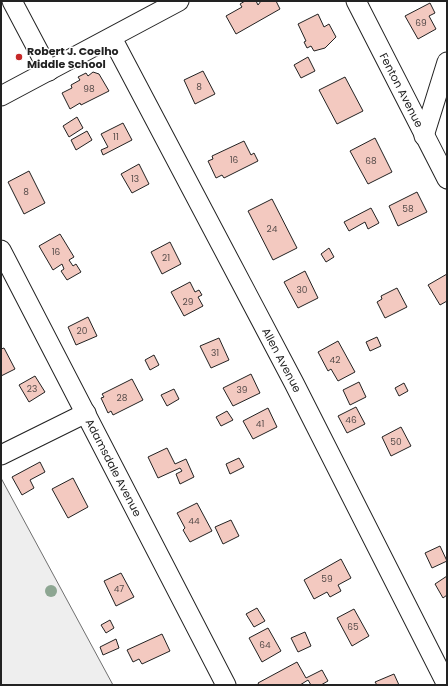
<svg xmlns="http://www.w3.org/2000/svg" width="448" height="686" font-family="Poppins,sans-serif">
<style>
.green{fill:#eee;stroke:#6f6f6f}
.building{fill:#f3c9c0;stroke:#222}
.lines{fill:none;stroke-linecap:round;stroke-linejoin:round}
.minor-casing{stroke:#222;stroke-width:21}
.minor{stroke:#fff;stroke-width:19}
.tree{fill:#8da692}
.poi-dot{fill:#c62828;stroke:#fff;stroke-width:1.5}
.labels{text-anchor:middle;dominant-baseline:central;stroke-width:3;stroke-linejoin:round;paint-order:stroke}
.number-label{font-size:9px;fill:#564c4a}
.poi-label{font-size:11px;font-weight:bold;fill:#222;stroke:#fff;text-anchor:start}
.street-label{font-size:11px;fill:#222;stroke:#fff}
</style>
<rect width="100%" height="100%" fill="#fff"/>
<path class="green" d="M1,478L113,685H1Z"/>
<path class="building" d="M245,1H256L258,5L261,1H276L280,9L236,34L226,16L242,7L240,4Z
M430,3L435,13L429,16L436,29L418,39L405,16Z
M318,14L324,27L329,24L336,37L325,48L314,51L311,46L307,48L304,42L306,41L298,24Z
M308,57L315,71L301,78L294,65Z
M203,71L215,94L195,104L184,80Z
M93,72L99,74L109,91L81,105L80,103L70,109L62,93L72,88L71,85L80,80L78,77L86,73L88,76Z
M345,77L363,111L337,124L319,90Z
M77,117L83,128L69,137L63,126Z
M123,123L132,140L103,155L101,150L108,147L101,134Z
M87,131L92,140L76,150L71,140Z
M375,138L392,172L368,184L350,151Z
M244,141L251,155L254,153L258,161L224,178L222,175L216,178L208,161L213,159L212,156Z
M139,164L149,184L132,193L121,174Z
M29,171L45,203L24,214L8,182Z
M417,192L427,212L398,226L389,206Z
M272,199L297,248L273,260L248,211Z
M371,208L379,223L368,229L365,222L349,231L344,222Z
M60,234L74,257L69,260L73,266L76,264L81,272L67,280L61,271L64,269L62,264L53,270L39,246Z
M170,242L181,264L162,274L151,252Z
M329,248L334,257L326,262L321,254Z
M305,271L318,298L298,308L284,282Z
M447,274V301L440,305L428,285Z
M190,282L195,292L199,290L202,295L198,297L203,306L184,316L171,292Z
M397,288L407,307L385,318L377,302L382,299L381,296Z
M88,317L97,336L76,345L68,327Z
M377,337L381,346L370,351L366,342Z
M219,338L229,360L211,368L200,346Z
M338,341L355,372L338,381L331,369L328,371L318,352Z
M4,348L15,369L1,376V349Z
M154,355L159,365L150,370L145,360Z
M251,374L260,393L233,406L223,388Z
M35,376L45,392L29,402L19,385Z
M132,379L143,400L113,415L111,411L108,413L101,398L104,397L102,394Z
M359,382L366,397L350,405L343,390Z
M404,383L408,391L399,396L395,388Z
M174,389L179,399L167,406L161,395Z
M356,407L365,424L347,433L338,416Z
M268,408L277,427L253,439L243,421Z
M227,411L233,420L221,426L216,417Z
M401,427L411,446L391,456L382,437Z
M167,448L175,464L186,459L194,477L180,484L176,474L182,471L180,468L158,478L148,457Z
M239,458L244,467L230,474L226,464Z
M40,462L45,472L30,480L34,488L22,495L12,477Z
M73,478L88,507L68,518L52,489Z
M197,503L212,531L190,542L183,530L185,528L177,513Z
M231,520L239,536L223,544L215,527Z
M440,546L447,561L432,568L425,553Z
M341,559L351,578L338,585L341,591L330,597L327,592L314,599L304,580Z
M121,573L134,597L116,606L104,581Z
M447,576V595L443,598L435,584Z
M257,608L265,621L254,627L246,614Z
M354,609L369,636L352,646L337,618Z
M110,620L114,628L106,633L101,625Z
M268,628L281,651L262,662L249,638Z
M305,632L311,646L298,652L291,638Z
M162,634L170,651L142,664L139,659L133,662L127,650Z
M116,639L119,648L103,655L100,647Z
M297,662L306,678L322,670L328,681L321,685H311L308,680L300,685H259L258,683Z
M394,674L399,685H377L375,682Z"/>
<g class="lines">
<g class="minor-casing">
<g id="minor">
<path d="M12,1L49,71"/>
<path id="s1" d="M356,1L447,179"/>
<path id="s2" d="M112,38L294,383L447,685"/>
<path d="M1,96L179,1"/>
<path d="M424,136L447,62"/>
<path id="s3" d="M1,250L226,685"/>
<path d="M1,455L86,413"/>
</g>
</g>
<use href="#minor" class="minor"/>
</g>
<circle class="tree" cx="51" cy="591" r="6"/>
<circle class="poi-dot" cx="19" cy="57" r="4"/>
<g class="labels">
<g class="number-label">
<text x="421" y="23">69</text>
<text x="199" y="87">8</text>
<text x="89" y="89">98</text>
<text x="116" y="137">11</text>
<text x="234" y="160">16</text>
<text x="371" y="161">68</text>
<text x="135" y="179">13</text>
<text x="26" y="192">8</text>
<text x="408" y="209">58</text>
<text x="272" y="229">24</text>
<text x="56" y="252">16</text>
<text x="166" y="258">21</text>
<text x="302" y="290">30</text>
<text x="188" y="302">29</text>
<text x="82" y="331">20</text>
<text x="215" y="353">31</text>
<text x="335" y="360">42</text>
<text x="32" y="389">23</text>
<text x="242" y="390">39</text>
<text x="122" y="398">28</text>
<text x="351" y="420">46</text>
<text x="260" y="424">41</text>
<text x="396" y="442">50</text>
<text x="194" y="521">44</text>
<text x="327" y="579">59</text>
<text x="119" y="589">47</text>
<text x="353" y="627">65</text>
<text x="265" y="645">64</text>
</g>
<g class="poi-label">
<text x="27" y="51">Robert J. Coelho<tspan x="27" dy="13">Middle School</tspan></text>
</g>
<g class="street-label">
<text stroke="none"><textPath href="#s1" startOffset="100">Fenton Avenue</textPath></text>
<text stroke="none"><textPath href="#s2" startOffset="364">Allen Avenue</textPath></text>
<text stroke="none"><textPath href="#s3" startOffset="245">Adamsdale Avenue</textPath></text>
</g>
</g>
<rect width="448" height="686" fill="none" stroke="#222222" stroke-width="4"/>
</svg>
